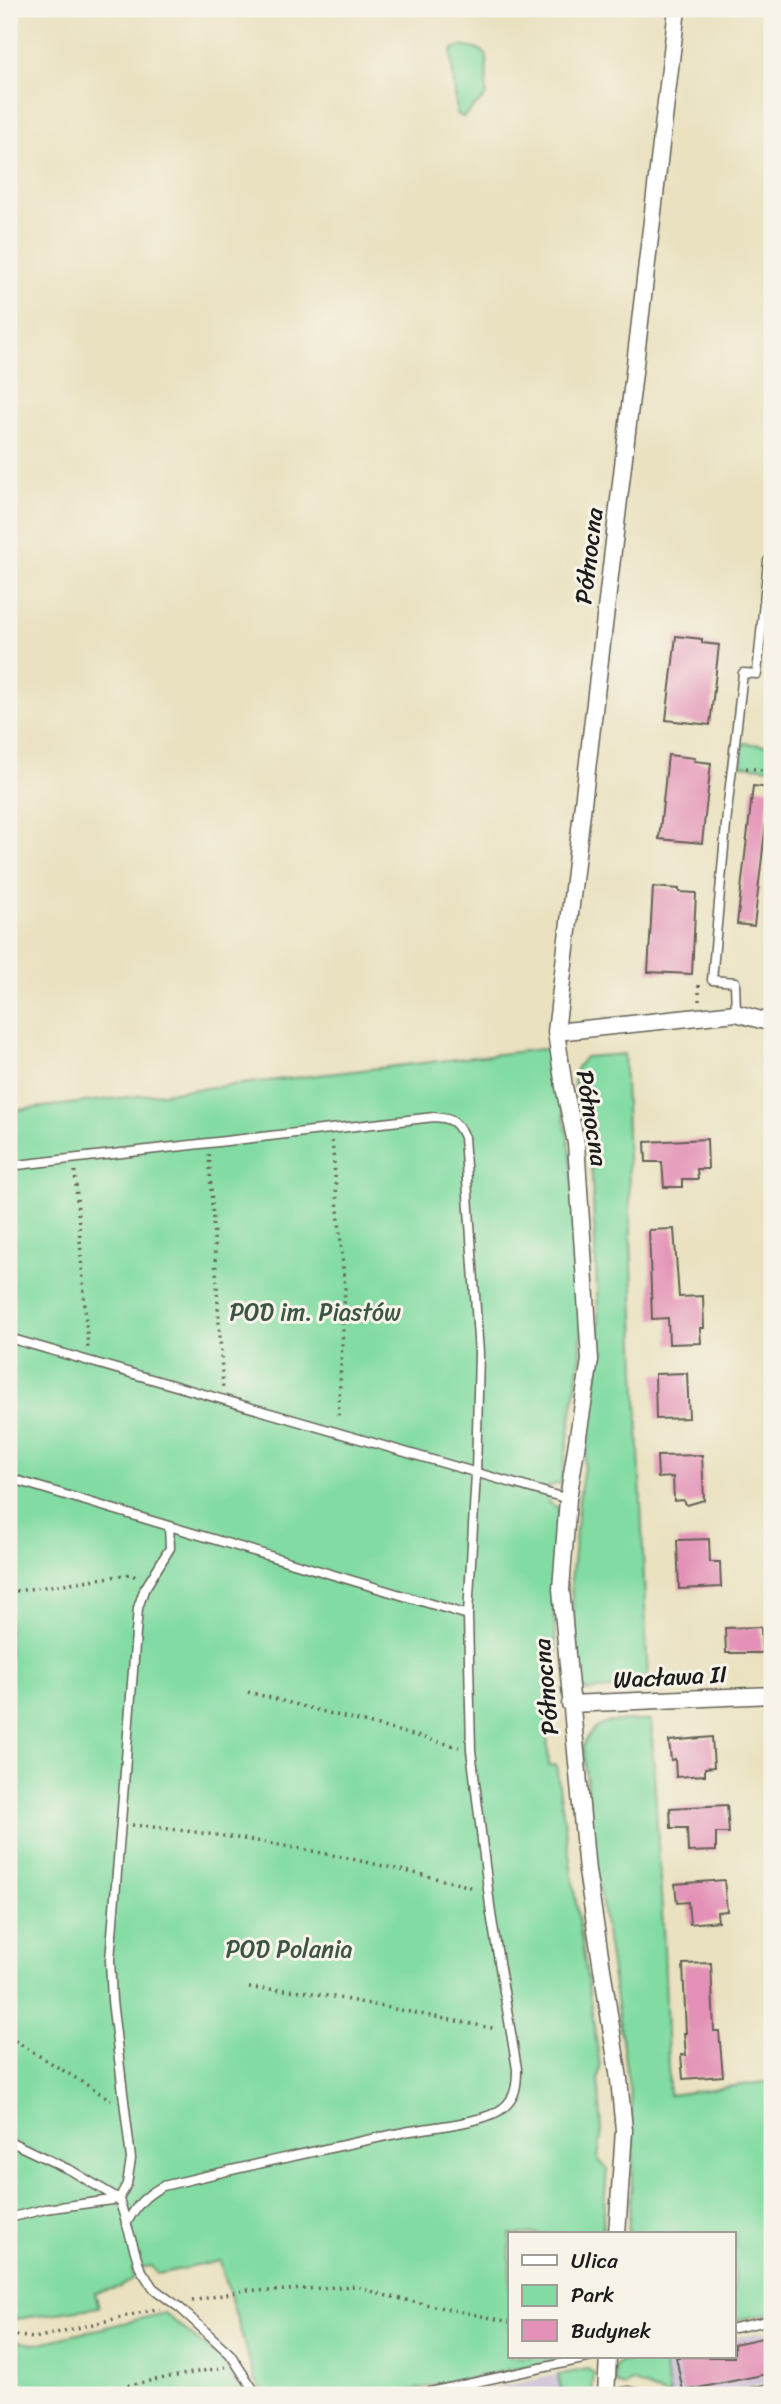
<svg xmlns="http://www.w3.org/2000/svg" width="781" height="2404" font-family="Sriracha,sans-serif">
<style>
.industrial{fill:#cbbfd5}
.green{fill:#81dba2;stroke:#4e7c5f;stroke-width:2}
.building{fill:#e391b6}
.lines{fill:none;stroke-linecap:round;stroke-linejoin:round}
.service-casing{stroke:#646155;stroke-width:11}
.minor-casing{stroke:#646155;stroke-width:19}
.path{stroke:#646155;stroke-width:3.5;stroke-dasharray:2 5;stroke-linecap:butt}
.service{stroke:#fff;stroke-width:8}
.minor{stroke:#fff;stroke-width:16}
.labels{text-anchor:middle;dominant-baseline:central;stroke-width:6;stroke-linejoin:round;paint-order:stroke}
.street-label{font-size:24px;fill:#1c1c1c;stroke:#f7f3e8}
.park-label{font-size:24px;fill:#3a5544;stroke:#f7f3e8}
</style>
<rect width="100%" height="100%" fill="#f7f3e8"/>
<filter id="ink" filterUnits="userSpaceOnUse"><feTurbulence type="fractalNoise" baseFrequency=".0143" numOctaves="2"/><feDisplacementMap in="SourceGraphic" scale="14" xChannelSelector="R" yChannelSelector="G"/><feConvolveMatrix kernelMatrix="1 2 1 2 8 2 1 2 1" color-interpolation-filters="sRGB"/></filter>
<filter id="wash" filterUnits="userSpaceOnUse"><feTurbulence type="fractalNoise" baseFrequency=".00686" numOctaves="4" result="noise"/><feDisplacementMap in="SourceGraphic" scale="28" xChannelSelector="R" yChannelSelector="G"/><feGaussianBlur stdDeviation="1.57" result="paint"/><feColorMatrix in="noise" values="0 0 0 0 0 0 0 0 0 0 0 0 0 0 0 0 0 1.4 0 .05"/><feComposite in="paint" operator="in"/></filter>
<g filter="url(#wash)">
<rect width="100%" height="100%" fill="#e9e1bf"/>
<path class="industrial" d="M772,2330V2382L713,2395H670L662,2357H734V2338Z
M558,2375L562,2395H455Z"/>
<path class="green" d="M461,46L481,50L487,56L486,96L463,117L457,114L451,54L453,49Z
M743,743L772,746L771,768L741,765Z
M542,1049H551L571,1154L581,1319V1355L561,1483L549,1486L548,1503L558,1507L553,1594L558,1693L545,1700L549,1766L556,1765L600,2067L598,2080L602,2130L598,2159L607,2169L602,2234H510V2357H571L389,2395H264L254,2377L220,2261L158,2274L151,2266L132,2269L134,2278L120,2287L95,2293L99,2307L9,2320V1111Z
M624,1054L648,1686L588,1691L578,1685L571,1583L579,1500L600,1356L591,1156L574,1087L576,1069L585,1057Z
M651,1721L664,1946L669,2095L772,2081V2313L734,2320V2234H628L634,2153L631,2101L596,1864L583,1747C596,1714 621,1722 651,1721Z
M164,2313L219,2358L243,2395H9V2341L37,2344Z
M640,2357H662L670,2395H665L632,2382L625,2386L616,2383L615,2368L619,2363Z
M587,2369L594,2373L592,2392L586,2395H562L558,2375Z"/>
<g id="blocks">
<path class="building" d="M676,636L702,639V643L719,645L710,725L666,720Z
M668,755L695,758L694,761L711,763L702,843L659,839Z
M753,786L770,788L754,926L737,924Z
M653,887L679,889V892L696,893L692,974L648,972Z
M707,1139L708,1169H697L698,1179H682V1187H664L662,1162H646L645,1142Z
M674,1229L679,1297L703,1296L704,1328H700L701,1343L669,1344L668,1318L652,1319L649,1230Z
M687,1373L689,1418L656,1419L655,1374Z
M702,1455L704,1500L687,1505L683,1500L674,1501L673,1477L658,1478L657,1456Z
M709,1539L710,1562H720L721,1587L679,1589L677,1540Z
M761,1627L762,1653H726L725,1628Z
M712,1737L714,1767L705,1768V1775L676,1777L675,1759L671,1760L669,1741Z
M727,1805L729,1833H716V1851L688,1852L687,1828H671L670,1808Z
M724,1880L727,1911L717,1912L718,1921L690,1924L688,1902L677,1903L675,1884Z
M711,1963L714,2031H719L723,2076L683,2079L681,2055H686L684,2033H686L683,1964Z
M772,2336V2373L683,2391L676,2357H734V2344Z"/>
</g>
</g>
<g filter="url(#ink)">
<use href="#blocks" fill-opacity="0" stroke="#646155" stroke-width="2"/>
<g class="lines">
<g class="service-casing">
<path id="service" d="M736,1013L735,982L712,980L728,803L743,673L757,674L768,561L772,558
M9,1166L434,1117C452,1118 457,1122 464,1137L479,1353L476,1473L468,1615
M9,1338L568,1499
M9,1478L169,1526L170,1548L144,1590L138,1608L110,1960L112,2001L131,2159L127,2184L119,2199
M9,2141L72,2171L119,2199L140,2268L153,2288L180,2308L230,2354L257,2395
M9,2218L45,2209L119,2199
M126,2224C136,2206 144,2196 163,2186C243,2167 324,2149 405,2132C430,2127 485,2123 503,2108C516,2098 517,2084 517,2069L491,1914L471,1750L468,1615L169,1526
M734,2328L772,2320
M416,2395L592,2357
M606,2395L628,2391L648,2395
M738,2395L772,2388"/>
</g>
<g class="minor-casing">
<path id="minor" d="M556,1032L736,1013L772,1023
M570,1704L772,1695
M617,2234L624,2130L619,2079L587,1871L561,1589L568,1499L590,1360L576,1143L564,1087L556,1032L677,9
M606,2395L608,2357"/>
</g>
<path class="path" d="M746,768L771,771
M699,1001V984
M332,1141L345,1289L338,1420
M209,1154L223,1388
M75,1171L88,1349
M9,1592L131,1574L137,1578
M248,1692L459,1747
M132,1825C249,1836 362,1859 475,1888
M249,1988L303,1991L497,2029
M9,2037L111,2100
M192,2301L247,2290L271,2291L356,2286L387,2296L510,2322
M9,2335L35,2338L160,2308
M94,2395L133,2384L225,2367"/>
<use href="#service" class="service"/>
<use href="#minor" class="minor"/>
</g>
</g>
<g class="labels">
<g class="street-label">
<text transform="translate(589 556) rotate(-83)">Północna</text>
<text transform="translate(592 1118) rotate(81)">Północna</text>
<text transform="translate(670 1677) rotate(-3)">Wacława II</text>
<text transform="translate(546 1687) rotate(-95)">Północna</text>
</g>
<g class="park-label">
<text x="315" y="1312">POD im. Piastów</text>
<text x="289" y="1949">POD Polania</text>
</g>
</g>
<rect width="781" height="2404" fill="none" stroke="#f7f3e8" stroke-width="35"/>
<rect x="508" y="2232" width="228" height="126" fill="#f7f3e8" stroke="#9f9d96" stroke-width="2"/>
<rect x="522" y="2255" width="35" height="10" fill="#ffffff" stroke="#9f9d96" stroke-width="2"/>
<text x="571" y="2268" font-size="21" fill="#1c1c1c">Ulica</text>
<rect x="522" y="2285" width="35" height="21" fill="#81dba2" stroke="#9f9d96" stroke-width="2"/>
<text x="571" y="2302" font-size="21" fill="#1c1c1c">Park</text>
<rect x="522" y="2320" width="35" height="21" fill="#e391b6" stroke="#9f9d96" stroke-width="2"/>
<text x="571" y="2338" font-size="21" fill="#1c1c1c">Budynek</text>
</svg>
